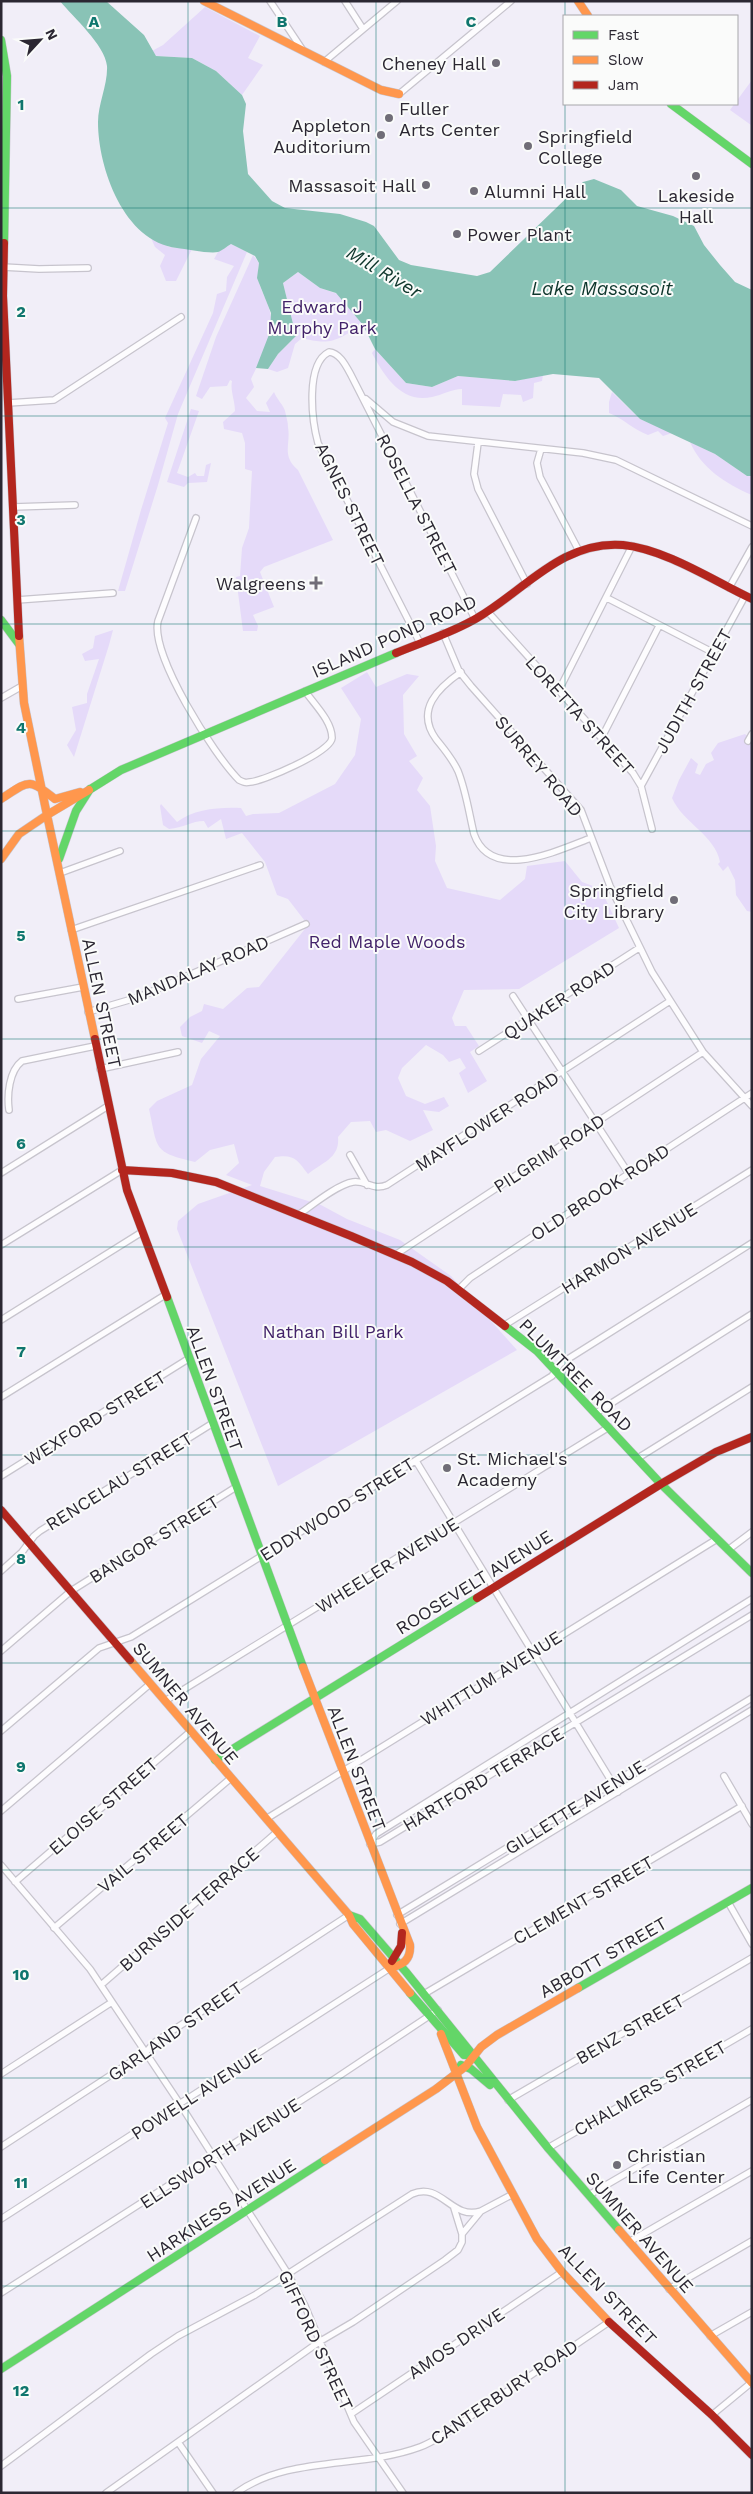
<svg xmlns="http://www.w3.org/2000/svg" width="753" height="2494" font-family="'Work Sans',sans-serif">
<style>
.green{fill:#e5daf9}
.water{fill:#89c3b6}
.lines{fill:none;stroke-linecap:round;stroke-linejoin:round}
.street-casing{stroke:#c7c4cd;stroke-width:8}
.fast-casing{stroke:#c7c4cd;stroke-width:9}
.slow-casing{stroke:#c7c4cd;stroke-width:9}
.jam-casing{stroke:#c7c4cd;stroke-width:9}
.street{stroke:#fdfcfe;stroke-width:5.5}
.fast{stroke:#63d668;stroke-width:8}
.slow{stroke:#ff974d;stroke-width:8}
.jam{stroke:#b3261e;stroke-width:8}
.grid{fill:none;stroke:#0f766e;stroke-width:1;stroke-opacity:0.55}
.poi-dot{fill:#706d77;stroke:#fafbfa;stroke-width:2}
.labels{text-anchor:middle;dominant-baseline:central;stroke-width:4;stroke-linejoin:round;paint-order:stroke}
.poi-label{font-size:18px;fill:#2b2732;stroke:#fafbfa;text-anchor:start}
.park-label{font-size:18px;fill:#422269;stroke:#fafbfa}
.street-label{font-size:18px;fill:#2b2732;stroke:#fafbfa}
.water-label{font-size:19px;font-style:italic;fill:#0e362c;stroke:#fafbfa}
.grid-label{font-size:16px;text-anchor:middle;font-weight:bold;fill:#0f766e;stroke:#fafbfa;stroke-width:4;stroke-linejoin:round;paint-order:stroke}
</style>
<rect width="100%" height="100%" fill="#f1eef8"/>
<path class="green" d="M205,7L260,36L248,58L263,65L242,95L216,71L192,58L156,56L152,51L163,45Z
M752,80V125H751L730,110Z
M151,238L169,247L192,249L176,281H166L160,266L165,255L155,247Z
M231,244L247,252L178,414L158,485L125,591H118L141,510L168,423L165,418L213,313L217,294L226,291L227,277L234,266L214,259L218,252Z
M253,255L259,263C255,287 265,291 270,312C276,333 260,360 251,379L254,387L246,398L257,411L270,412L266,403L274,392C276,398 284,406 285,411C286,416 288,422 288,427C291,445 281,455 298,470L333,540L264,567L260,572L274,607L253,615L258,626L257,631H243L236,577L240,576L242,548L249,528L252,471L245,469V443L242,433L224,429L223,422L235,411C235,400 230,391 232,381L230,380L227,386L210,387L202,399L196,396L216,337Z
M298,272L320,288L341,295L363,325C336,340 332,346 302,338L295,344L288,368L277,372L268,369L278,354L296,336L283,283Z
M375,349L406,383L432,387L458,376L515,381L543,375L542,381L534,383L533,398L523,402L521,395L503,394L500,407L462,405V389C452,389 442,395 432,397C402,404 384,376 372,353Z
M612,392L640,419L672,433L663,436L658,431L648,435C634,430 624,419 609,413V402Z
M191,409L199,411L177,473L188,477L195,473L197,476H204L206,465L211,463L207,482L188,483L184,487L167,482Z
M690,442L715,454L747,476H752V495C726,484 701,468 690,442Z
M113,630L109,645L74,757L67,745L76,730L72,707L87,703V694L99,659L85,661L82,654L93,648L95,636Z
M367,672L376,687L407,674L419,676L403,695L404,734L417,756L409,761L423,778L417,790L430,806L436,846L435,861L447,888L500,900L525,879L527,866L565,861L582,882L601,889L619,928L519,989L464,990L452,1018L455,1026H466L479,1046L470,1052L487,1081L468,1093L459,1073L466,1068L460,1058L449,1062L443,1055L426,1045L402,1068L398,1078L406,1096L425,1104L444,1097L449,1106L439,1112L423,1110L433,1130L410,1141L386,1130L376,1132L370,1121L351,1122L338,1137C340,1158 323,1162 308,1174C297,1160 295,1154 275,1157L264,1172L260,1186L321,1205L347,1219L400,1240L451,1276L517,1350L278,1486L177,1229L178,1221L198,1204L252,1185L226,1175L239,1163L234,1144L210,1150L195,1162C153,1152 158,1150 149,1109L157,1101L192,1085L201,1059L220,1036L209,1031L202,1043L182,1036L180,1027L190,1017L202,1011L204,1004L223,1009L247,988L259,987L308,925L288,899L277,895L265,862L242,833L226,839L221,819L208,828L204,821C192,821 183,828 169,829L163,825L160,806L161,804L177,822C194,809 219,807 241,808L246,816L253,814L279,813L335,784L355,755L361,719L341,688Z
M745,734L752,740V912L747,911L736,895L735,880L728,866L723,871L718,864L720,862C715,835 683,823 672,798L679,780L691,758L698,764L695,773L700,775L706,764L714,760L711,753L718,743Z"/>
<path class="water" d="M60,1H106L144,35L156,56L192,58L216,71L242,95L246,104L243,131L248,174L272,201L285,208L340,214L366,222L374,226L399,260L411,265L477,276L490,272L583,182L594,179L621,190L637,206L673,216L694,226L704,245L720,265L735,282L752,290V476H747L715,454L640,419L599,378L553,374L515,381L458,376L432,387L406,383L375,349L363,325L336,293L320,288L298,272L283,283L296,336L278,354L268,369L256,368L270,332L271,313L257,278L259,263L255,256L231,244C227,246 222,251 218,252C210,254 186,249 177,248C124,242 98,168 98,122C98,104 108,84 107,66C105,45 73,17 60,1Z"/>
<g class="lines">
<g class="street-casing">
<path id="street" d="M270,1L302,49
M345,1L363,29
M324,62L397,1
M399,94L511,1
M3,267L39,269L88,268
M366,399L393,422L428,436L583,453L616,460L752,526
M8,403L54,400L181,317
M478,443L474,474L478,489L527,584
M541,449L537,463L540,477L579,551
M13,507L75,505
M196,518L158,621C150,655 214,755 239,780C243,782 245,783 250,782C264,781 331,752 332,738C332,721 314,704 305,691
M729,588L752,547
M607,598L714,653
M17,600L113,593
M488,612L633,773L641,786L652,829
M443,633L459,671L471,686L581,810L610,886L652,972L703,1052L752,1106
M420,643L318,443C312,421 305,364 329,352C340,353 346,366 351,375L475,619
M461,672C438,688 415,710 436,739C444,749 452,758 458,771C466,791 469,813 474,834C491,883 559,850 591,838
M559,690L632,546
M1,698L22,686
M602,737L659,626
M748,741L752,734
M641,786L745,596
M60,873L120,851
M71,930L260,865
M513,996L629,1174
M18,999L83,987
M88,1012L139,997L306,924
M479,1051L639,948
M100,1069L178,1052
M9,1110C7,1095 9,1071 22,1061L95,1046
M350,1155L367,1185
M1,1173L108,1106
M298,1215C311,1206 338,1184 353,1182C366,1180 373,1191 387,1185L670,1001
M1,1245L122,1170
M395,1255L703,1052
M459,1289L470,1278L532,1237L752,1093
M1,1320L142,1232
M505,1325L752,1170
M1,1397L165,1295
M596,1413L752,1314
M638,1458L752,1387
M416,1461L618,1792
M1,1476L188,1359
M728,1550L752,1532
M1,1571L22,1552L34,1536L40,1531L213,1423
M1,1651L71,1591L236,1487
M165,1701L609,1427
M1,1731L99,1648L131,1637L552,1376L560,1364L752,1243
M724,1776L752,1824
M1,1811L150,1684
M266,1819L717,1539
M370,1844L376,1834L752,1599
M370,1844L380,1842L752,1615
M1,1865L90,1969L180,2104L288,2274L305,2306L354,2422L403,2493
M15,1882L191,1731
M728,1902L752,1944
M397,1915L752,1698
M400,1924L752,1710
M54,1928L231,1778
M101,1985L277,1832
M424,1994L742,1806
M1,2074L112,2002
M508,2100L752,1958
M1,2147L146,2052L155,2042L349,1915
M548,2148L752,2029
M589,2195L752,2100
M454,2208L462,2234
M1,2219L390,1968
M629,2242L752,2171
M669,2289L752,2241
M1,2293L336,2078L438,2010
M710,2336L752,2312
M351,2414L562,2272
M712,2415L752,2382
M178,2442L213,2493
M1,2466L151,2354L178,2336L255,2295L412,2194C441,2181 452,2221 481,2211
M106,2493L319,2342L353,2322L445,2260L458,2250L462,2242V2234L481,2211L513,2194
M236,2493C289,2455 361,2469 420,2447C429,2444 438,2438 446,2433L609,2322"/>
</g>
<g class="fast-casing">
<path id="fast" d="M1,40L7,76L4,243
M671,104L752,164
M1,620L19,644
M89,790L121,770L396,653
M59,859L76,811L90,789
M167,1297L303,1667
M505,1326L537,1351L661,1484L752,1573
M215,1760L477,1598
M349,1915L360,1919L406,1972L548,2148L619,2230
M578,1988L752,1888
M410,1993L464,2055H473
M461,2065L471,2069L490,2085
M1,2369L325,2160"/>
</g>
<g class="slow-casing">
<path id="slow" d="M204,1L381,90L399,94
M578,1L588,16
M89,790L47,815L95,1039
M1,799C30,780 28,778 55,799L80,792
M1,859L19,834L47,815L24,703L19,636
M130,1660L349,1915L353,1924L410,1993
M303,1667L410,1945C411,1960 403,1965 390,1968
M441,2034L477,2127L537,2239L562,2272L609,2322
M325,2160L436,2089L466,2066L481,2047L497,2035L578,1988
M619,2230L752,2383"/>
</g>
<g class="jam-casing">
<path id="jam" d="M4,243L3,296L19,636
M396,653C422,642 452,633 477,618C524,591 562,540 623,545C665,549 714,581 752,599
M95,1039L127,1190L167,1297
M122,1170L172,1173L216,1182L351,1236L412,1262L447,1281L505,1326
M1,1510L130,1660
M477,1598L661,1484L716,1452L752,1437
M392,1961L401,1946L402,1933
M609,2322L712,2415L752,2455"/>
</g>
<use href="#street" class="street"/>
<use href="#fast" class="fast"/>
<use href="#slow" class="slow"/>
<use href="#jam" class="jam"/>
</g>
<path class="grid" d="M188,1V2493M376,1V2493M565,1V16M565,104V2493M1,208H752M1,416H752M1,624H752M1,831H752M1,1039H752M1,1247H752M1,1455H752M1,1663H752M1,1870H752M1,2078H752M1,2286H752"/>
<g class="poi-dot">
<circle cx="496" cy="63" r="5"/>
<circle cx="389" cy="118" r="5"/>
<circle cx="381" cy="135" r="5"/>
<circle cx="528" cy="146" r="5"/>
<circle cx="696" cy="176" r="5"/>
<circle cx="426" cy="185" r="5"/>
<circle cx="474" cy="191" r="5"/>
<circle cx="457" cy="234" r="5"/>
<path d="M313.5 575.5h5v5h5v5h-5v5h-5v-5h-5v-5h5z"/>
<circle cx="674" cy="900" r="5"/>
<circle cx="447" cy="1468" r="5"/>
<circle cx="617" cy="2165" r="5"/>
</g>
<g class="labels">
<g class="poi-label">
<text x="486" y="63" text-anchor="end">Cheney Hall</text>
<text x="399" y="108">Fuller<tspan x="399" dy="21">Arts Center</tspan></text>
<text x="371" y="125" text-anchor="end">Appleton<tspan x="371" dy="21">Auditorium</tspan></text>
<text x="538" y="136">Springfield<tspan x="538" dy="21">College</tspan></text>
<text x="416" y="185" text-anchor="end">Massasoit Hall</text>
<text x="484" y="191">Alumni Hall</text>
<text x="696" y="195" text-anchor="middle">Lakeside<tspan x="696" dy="21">Hall</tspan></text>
<text x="467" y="234">Power Plant</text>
<text x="306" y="583" text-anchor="end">Walgreens</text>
<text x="664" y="890" text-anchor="end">Springfield<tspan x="664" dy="21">City Library</tspan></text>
<text x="457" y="1458">St. Michael's<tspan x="457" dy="21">Academy</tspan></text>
<text x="627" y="2155">Christian<tspan x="627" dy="21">Life Center</tspan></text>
</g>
<g class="park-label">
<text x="322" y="306">Edward J<tspan x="322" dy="21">Murphy Park</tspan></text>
<text x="387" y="941">Red Maple Woods</text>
<text x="333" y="1331">Nathan Bill Park</text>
</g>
<g class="street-label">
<text transform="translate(350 504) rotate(64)">AGNES STREET</text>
<text transform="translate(417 504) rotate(63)">ROSELLA STREET</text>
<text transform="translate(394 636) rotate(-24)">ISLAND POND ROAD</text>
<text transform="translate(693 691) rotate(-61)">JUDITH STREET</text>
<text transform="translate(580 715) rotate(48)">LORETTA STREET</text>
<text transform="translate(539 766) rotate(50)">SURREY ROAD</text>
<text transform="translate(198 970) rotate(-23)">MANDALAY ROAD</text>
<text transform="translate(559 1000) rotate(-33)">QUAKER ROAD</text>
<text transform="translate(102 1003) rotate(78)">ALLEN STREET</text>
<text transform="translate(487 1121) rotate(-33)">MAYFLOWER ROAD</text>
<text transform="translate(549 1153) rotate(-33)">PILGRIM ROAD</text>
<text transform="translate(600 1192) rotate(-33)">OLD BROOK ROAD</text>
<text transform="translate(629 1248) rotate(-32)">HARMON AVENUE</text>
<text transform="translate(576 1375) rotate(45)">PLUMTREE ROAD</text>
<text transform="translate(215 1388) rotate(70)">ALLEN STREET</text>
<text transform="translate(95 1418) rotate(-32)">WEXFORD STREET</text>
<text transform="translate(119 1481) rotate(-32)">RENCELAU STREET</text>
<text transform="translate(337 1509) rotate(-32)">EDDYWOOD STREET</text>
<text transform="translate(154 1539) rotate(-32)">BANGOR STREET</text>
<text transform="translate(387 1565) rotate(-32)">WHEELER AVENUE</text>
<text transform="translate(474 1582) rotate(-32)">ROOSEVELT AVENUE</text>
<text transform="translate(491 1678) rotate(-32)">WHITTUM AVENUE</text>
<text transform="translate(186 1703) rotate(50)">SUMNER AVENUE</text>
<text transform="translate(357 1768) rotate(69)">ALLEN STREET</text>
<text transform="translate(483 1779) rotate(-31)">HARTFORD TERRACE</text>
<text transform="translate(103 1806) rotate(-41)">ELOISE STREET</text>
<text transform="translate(575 1807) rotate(-32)">GILLETTE AVENUE</text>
<text transform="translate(143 1853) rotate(-40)">VAIL STREET</text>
<text transform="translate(583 1900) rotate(-30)">CLEMENT STREET</text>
<text transform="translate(189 1909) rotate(-41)">BURNSIDE TERRACE</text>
<text transform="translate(603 1957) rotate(-30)">ABBOTT STREET</text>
<text transform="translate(630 2029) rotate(-30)">BENZ STREET</text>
<text transform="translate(175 2031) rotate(-35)">GARLAND STREET</text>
<text transform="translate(650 2088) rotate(-30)">CHALMERS STREET</text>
<text transform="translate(196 2094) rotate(-33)">POWELL AVENUE</text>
<text transform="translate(220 2153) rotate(-33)">ELLSWORTH AVENUE</text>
<text transform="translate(221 2210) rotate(-33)">HARKNESS AVENUE</text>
<text transform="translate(640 2232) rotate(49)">SUMNER AVENUE</text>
<text transform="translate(608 2294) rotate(46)">ALLEN STREET</text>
<text transform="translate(316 2340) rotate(65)">GIFFORD STREET</text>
<text transform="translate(456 2343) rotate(-34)">AMOS DRIVE</text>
<text transform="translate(504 2392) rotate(-34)">CANTERBURY ROAD</text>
</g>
<g class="water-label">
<text transform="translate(384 272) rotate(31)">Mill River</text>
<text x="602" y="288">Lake Massasoit</text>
</g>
</g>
<g class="grid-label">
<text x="94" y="27">A</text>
<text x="282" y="27">B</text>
<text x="471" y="27">C</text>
<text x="21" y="110">1</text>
<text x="21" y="317">2</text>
<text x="21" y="525">3</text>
<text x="21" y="733">4</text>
<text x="21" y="941">5</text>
<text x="21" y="1149">6</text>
<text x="21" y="1357">7</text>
<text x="21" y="1564">8</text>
<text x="21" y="1772">9</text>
<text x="21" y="1980">10</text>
<text x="21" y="2188">11</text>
<text x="21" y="2396">12</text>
</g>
<rect width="753" height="2494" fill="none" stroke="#2b2732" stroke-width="5"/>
<rect x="563" y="15" width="175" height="90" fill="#fafbfa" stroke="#a7a6aa"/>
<rect x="573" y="31" width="25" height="8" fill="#63d668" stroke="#a7a6aa"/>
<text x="608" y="40" font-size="15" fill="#2b2732">Fast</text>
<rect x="573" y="56" width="25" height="8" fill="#ff974d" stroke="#a7a6aa"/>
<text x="608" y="65" font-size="15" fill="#2b2732">Slow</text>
<rect x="573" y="81" width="25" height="8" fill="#b3261e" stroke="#a7a6aa"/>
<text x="608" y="90" font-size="15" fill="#2b2732">Jam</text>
<g transform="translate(40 40) rotate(64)" stroke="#fafbfa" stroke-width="4" paint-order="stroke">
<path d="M0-4L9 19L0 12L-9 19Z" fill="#2b2732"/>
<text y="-8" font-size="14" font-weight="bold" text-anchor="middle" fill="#2b2732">N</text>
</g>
</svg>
